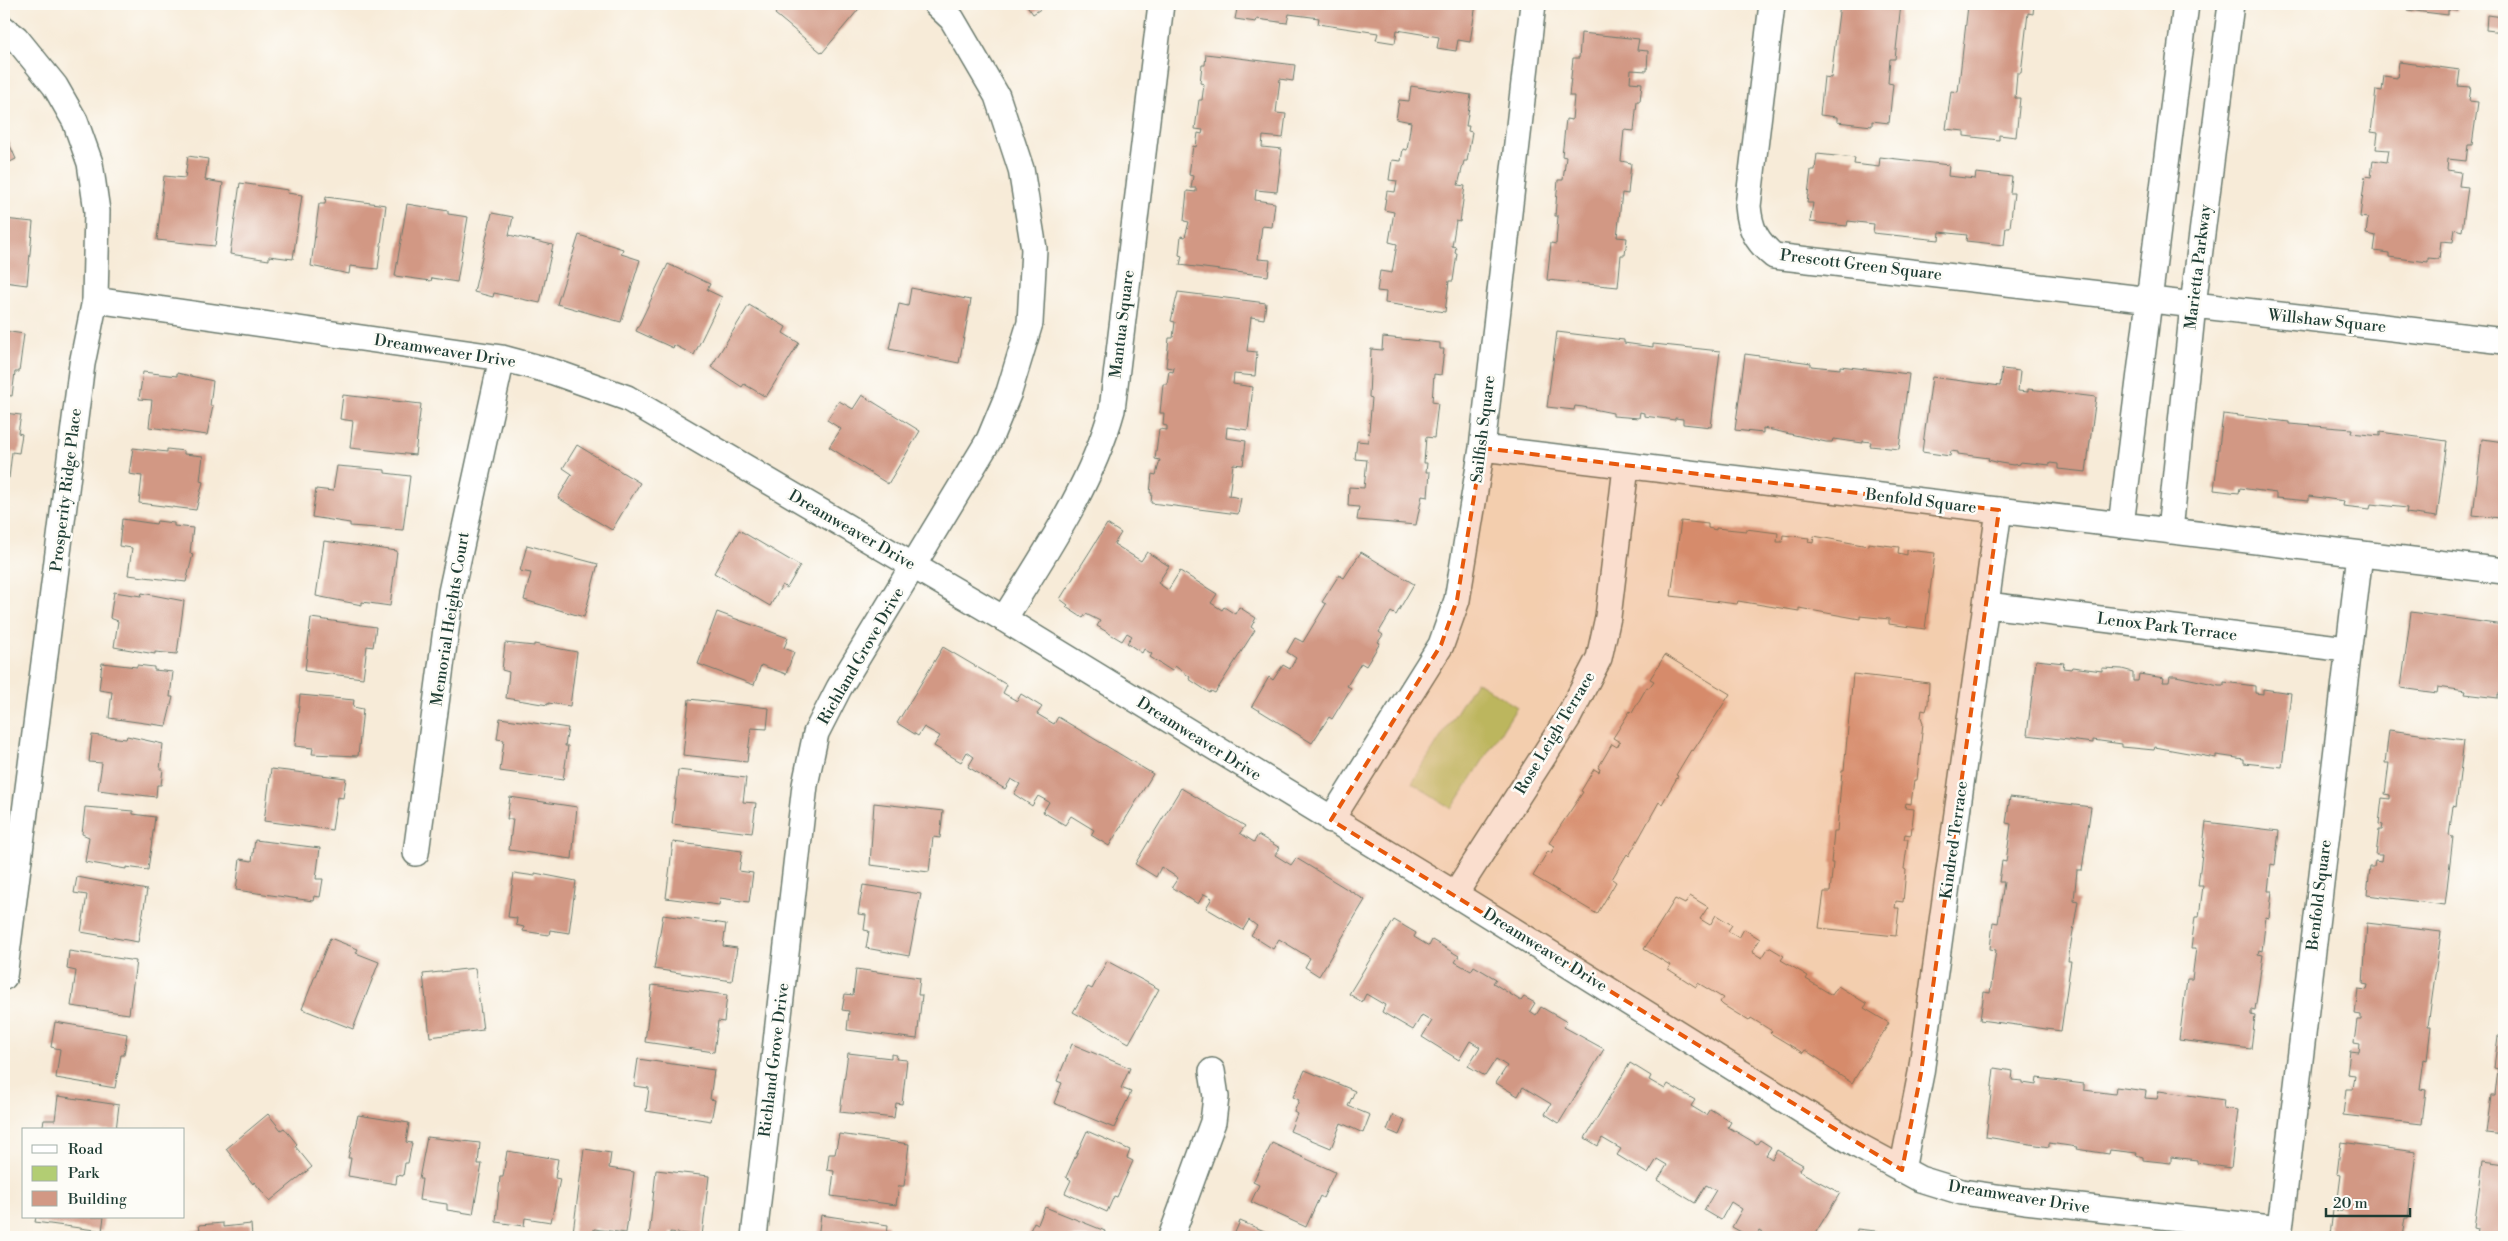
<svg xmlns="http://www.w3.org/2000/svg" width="2508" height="1241" font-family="'Libre Bodoni',serif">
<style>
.green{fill:#b2cd73;stroke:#688554}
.building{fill:#d29884}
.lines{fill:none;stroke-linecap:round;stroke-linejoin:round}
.minor-casing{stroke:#6b7a6d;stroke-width:28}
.minor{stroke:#fff;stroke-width:25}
.marked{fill:#e8590c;fill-opacity:0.2;stroke:#e8590c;stroke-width:4;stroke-dasharray:10 6;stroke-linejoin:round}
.labels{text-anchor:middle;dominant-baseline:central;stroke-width:5;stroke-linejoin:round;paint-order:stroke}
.street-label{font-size:16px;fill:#1f3d34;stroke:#fdfcf7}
</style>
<rect width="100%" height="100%" fill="#fdfcf7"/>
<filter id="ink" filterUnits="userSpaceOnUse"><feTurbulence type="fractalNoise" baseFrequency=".02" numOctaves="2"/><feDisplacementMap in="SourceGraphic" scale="10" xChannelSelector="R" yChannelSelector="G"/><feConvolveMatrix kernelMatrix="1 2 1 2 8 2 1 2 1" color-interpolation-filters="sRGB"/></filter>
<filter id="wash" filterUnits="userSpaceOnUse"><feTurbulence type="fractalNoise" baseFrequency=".0096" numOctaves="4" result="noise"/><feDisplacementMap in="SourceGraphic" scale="20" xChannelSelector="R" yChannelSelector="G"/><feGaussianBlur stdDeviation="1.12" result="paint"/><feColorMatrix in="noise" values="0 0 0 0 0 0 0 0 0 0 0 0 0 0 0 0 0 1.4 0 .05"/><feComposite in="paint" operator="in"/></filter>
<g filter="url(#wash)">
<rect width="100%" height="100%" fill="#f7ebd8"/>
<path class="green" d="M1476,681L1517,707L1452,809L1412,783Z"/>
<g id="blocks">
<path class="building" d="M783,4H863L822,53L775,14Z
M1026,4H1048L1033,14Z
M1225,4H1476L1470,42L1458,40L1456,51L1437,48L1439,37L1397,30L1395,43L1376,40L1378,33L1318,24L1319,18L1289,14L1287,23L1257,19L1256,22L1235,19L1237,9L1224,8Z
M1840,4H1901L1895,59H1890L1888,83L1893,84L1889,123L1872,121V126L1837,122V117L1820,115L1824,77L1831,78Z
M1959,4H2034L2033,14L2028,13L2021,73H2017L2015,98H2020L2016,137L1999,135V140L1964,136V131L1946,129L1951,91L1958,92L1968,6Z
M2408,4H2458L2457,11L2448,10V15L2407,10Z
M2487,15L2504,17V32L2486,30Z
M1581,33L1639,39L1637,50L1648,51L1647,71L1631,70L1630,82L1642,83L1640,101H1637L1634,131L1624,130L1621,161L1631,163L1628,194L1622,193L1617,237L1627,238L1625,255H1621L1618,287L1547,280L1551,243L1556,244L1558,216H1555L1558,180H1563L1566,157L1562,156L1566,119L1572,120L1574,96H1569L1573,58H1579Z
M1206,54L1295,65L1293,81L1280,79L1276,113L1286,114L1283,138L1263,136L1262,147L1282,149L1277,192L1256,190L1255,200L1275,203L1272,227L1262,226L1258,259L1270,260L1268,276L1180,265L1182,256L1179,255L1181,236L1185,237L1189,222L1184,221L1187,191L1196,192V188H1191L1193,176L1189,175L1193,146L1196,147L1198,133L1202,134L1203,130L1195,129L1199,100H1202L1204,84L1200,83L1202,65H1205Z
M2399,62L2460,70L2458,86L2471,87L2469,101L2478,102L2472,145H2468L2466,161L2448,159L2447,170L2461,172L2459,186L2468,187L2462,231L2455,229L2453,242L2441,241L2439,259L2428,258V262L2389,257V253L2374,251L2376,236L2366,234L2368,218L2360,217L2365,176L2371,177L2373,160L2387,162L2389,150L2376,149L2378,133L2371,132L2376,90L2382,91L2384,76L2397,78Z
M1411,86L1471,95L1466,126H1469L1468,131L1472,132L1467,161H1464L1458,185L1465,186L1460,222L1456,221L1452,246L1456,247L1455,253H1457L1453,281H1449L1445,312L1385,303L1386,292L1377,291L1380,271L1392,273L1397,244L1389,242L1394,212L1384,210L1387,191L1395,192L1397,181L1389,180L1392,160L1401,161L1403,149L1407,150L1411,122L1396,119L1399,100L1409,101Z
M4,132L16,159L4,165Z
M1817,154L1855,158L1854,164L1879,167L1880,157L1949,165L1948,176L1975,179L1976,173L2012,177L2010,193H2014L2010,227H2006L2004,245L1966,241L1967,235L1940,232L1939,240L1873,233L1874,224L1848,221L1847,226L1810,222L1813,203H1807L1811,170H1815Z
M188,156L208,159L205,180L223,183L215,246L157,240L164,176L185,178Z
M240,183L288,190L287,193L302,195L293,259L269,256V260L230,254Z
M326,197L386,205L378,269L350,266L349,274L311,266L319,204H325Z
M407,204L448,211V214L468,217L457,282L432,278L431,281L395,276Z
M492,213L513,217L509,235L553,245L540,303L494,293L493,297L474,292Z
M4,219L33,222L27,285L4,282Z
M579,235L623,249L621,254L640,260L621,322L557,304Z
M668,264L710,284L707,290L722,297L694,355L674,345L673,348L636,331Z
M911,288L971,300L959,363L889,349L899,304L908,306Z
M1178,292L1266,303L1264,319L1251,317L1247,351L1257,352L1255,376L1234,374L1233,384L1253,387L1248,430L1227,427L1226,438L1246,441L1243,465L1233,464L1229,496L1241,498L1238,514L1151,503L1152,493H1150L1152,474L1156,475L1160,460L1155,459L1159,429L1167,430V426L1163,425L1164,413H1160L1163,384H1167L1169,371L1173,372L1174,368L1166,367L1169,338H1173L1175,322L1171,321Z
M749,305L786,327L783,333L799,343L766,397L744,384L742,387L711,367Z
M4,331L24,334L19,372H15L12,396L4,395Z
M1557,332L1624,340V343L1653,347V344L1720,351L1711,427L1683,424V419L1675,418V420L1644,416V413L1640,412L1639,418L1613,416V413L1583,407L1575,406L1574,410L1547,407Z
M1383,337L1440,343V349H1444L1441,375L1434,374L1432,402L1438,403L1434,438L1426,437L1424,463H1427L1426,472H1430L1428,497L1422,496L1416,525L1357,520L1359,507L1348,506L1349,487L1364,488L1367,460L1355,459L1357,441L1368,442L1372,398L1369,397L1371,349L1382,350Z
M1745,354L1811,363V366L1840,369V366L1909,374L1899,449L1870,446L1871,442L1863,441V443L1833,439L1832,442H1826L1763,428V433L1735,430Z
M2002,369L2020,371L2018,391L2028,392V389L2096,397L2086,472L2058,469V464L2050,463V465L2020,462V464L2013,465L2000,463L1988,460L1989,458L1958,454V452L1951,451L1950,456L1922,452L1932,377L2000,386Z
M143,372L177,376V373L213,381L210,406H213L207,435L149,427L152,400L139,399Z
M343,395L421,404L415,455L350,448L353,421L340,419Z
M862,395L920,431L888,484L829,447L841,429L827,420L839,401L853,409Z
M4,413L21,415L18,433L22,434L19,453L12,452L9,478L4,477Z
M2223,414L2289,422V424L2352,429L2351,433L2380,436V432L2447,441L2437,517L2406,513L2407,508L2371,504L2370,509L2343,506L2344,501L2309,496V501L2276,498V493L2240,488L2239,493L2214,490Z
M2482,439L2504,442V513H2501L2500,518L2473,515Z
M577,445L640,483L612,530L558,498L572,474L563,468Z
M133,448L167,452V449L184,451V454L203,456L200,481L203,482L196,510L139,503L142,476L129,474Z
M337,466L385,470V473L410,476L403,530L350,526V523L312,517L316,489L333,491Z
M122,519L156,524L157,521L174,523V526L193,528L190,553L193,554L186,582L128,575L132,548L119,546Z
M1681,521L1708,524V528L1716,530V528L1746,531V529L1778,533L1777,542H1782L1783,535L1809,538L1808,542L1813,543L1814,536L1868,546V543L1899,547L1898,553L1907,555V550L1935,553L1925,629L1889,624V619L1860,616V619L1799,608V611L1738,601L1737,604L1671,596Z
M1107,524L1121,533L1114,544L1141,561L1147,552L1169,566L1158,583L1168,590L1180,571L1217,594L1211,603L1222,610L1224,607L1235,614L1239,607L1256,618L1251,627L1255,630L1215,693L1211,691L1210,693L1189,679L1190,677L1175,666L1172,671L1150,657L1152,654L1144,649L1142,653L1127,643L1132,636L1127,633L1122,641L1097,626L1100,621L1086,614L1083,618L1066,607L1068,605L1060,599Z
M739,530L800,566L787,588L782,585L770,606L714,573Z
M324,541L397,551L390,606L362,602V605L316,596Z
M527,545L598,564L584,617L524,600L531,573L520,571Z
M1361,552L1414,584L1396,615L1391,612L1379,632L1383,635L1378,642L1380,643L1366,666L1361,663L1347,686L1351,688L1332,719L1329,717L1312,743L1252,706L1269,677L1273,680L1283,665L1290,669L1296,658L1287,652L1295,638L1303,642L1326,604L1322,602L1339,575L1344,578Z
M114,592L141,596L142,593L184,601L177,654L155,652V654L114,647L118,621L110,618Z
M717,612L788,638L784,648L794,652L786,674L761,665L754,685L698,664Z
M2411,612L2504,625V695L2498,694V698L2465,694L2466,691L2438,687L2437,693L2401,688Z
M311,618L376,627L373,647L367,646L363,678L305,671Z
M505,643L534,646V644L577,652L570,706L548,703V705L506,698L509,672L502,670Z
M943,647L1007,685L1003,693L1017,701L1021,694L1042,707L1037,714L1054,724L1058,717L1153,774L1109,846L1091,835L1094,830L1071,816L1065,825L1043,812L1049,802L1038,796L1032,806L1014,794L1020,784L1011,779L1005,789L968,767L974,757L967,752L961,762L934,746L940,736L924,727L918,736L897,723Z
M1665,655L1730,694L1693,751L1691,750L1676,775L1678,776L1662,804L1659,802L1629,856L1627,854L1612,879L1616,882L1597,914L1533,876L1548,851L1551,853L1555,846L1549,843L1583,792L1581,791L1594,769L1599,772L1600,769L1598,768L1612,744L1617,747L1620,742L1613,738L1630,711L1632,713L1647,687L1649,688L1654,681L1650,679Z
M2036,660L2064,663L2063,668L2071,669L2072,667L2102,671V668L2122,669L2133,672V681H2138L2139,674L2164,678L2163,682H2169L2170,676H2176L2219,685H2224V682L2255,686V693L2263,694V689L2291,693L2282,767L2244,763V759L2216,755V758L2155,747L2154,750L2122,747V744L2093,740V743L2027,735Z
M102,663L137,667V665L154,667V670L173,672L170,697H173L166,726L109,718L112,692L99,690Z
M1853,674L1929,683L1928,704L1926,711L1922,710L1921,717L1923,723L1917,780H1914L1911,804L1906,803L1905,808L1914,809L1911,835L1905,834L1904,839H1908L1904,869L1906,870L1903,902L1896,901L1895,908H1899L1896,936L1819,928L1824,892H1830L1833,863H1831L1834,831H1837L1842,770H1844Z
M300,695L354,700L353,707L363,709L358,756L312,754L313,748L295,746Z
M689,699L769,708L767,729L751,728L747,762L683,755Z
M500,718L568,728L565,746H568L563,780L500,771L504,740L497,739Z
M2389,730L2464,740L2456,807L2453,806L2449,836L2453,837L2445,905L2367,895L2370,867H2374L2375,861L2381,862L2382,855H2376L2379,830H2382L2383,825L2379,824L2382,798L2390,799V795L2385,794L2389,763H2385Z
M92,735L126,739L127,736L163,744L160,769H163L161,785H157L156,797L98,790L102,763L89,762Z
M271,769L346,778L343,798L337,797L332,830L264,821Z
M678,770L746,778L743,802L756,803L752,833L672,824Z
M1181,788L1245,826L1240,833L1254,842L1258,835L1280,848L1275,855L1291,865L1296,858L1365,900L1319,976L1305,967L1310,958L1279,939L1273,949L1251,935L1257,926L1249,920L1243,930L1206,908L1212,898L1204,894L1198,904L1172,887L1178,878L1161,867L1156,877L1135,864Z
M510,797L577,807L572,859L509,850L513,819H507Z
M2010,797L2091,807L2082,870H2077L2074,900L2078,901L2068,961H2071L2061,1031L1980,1020L1984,992L1990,993L1996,950L1990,949L1993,922L1998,923L2004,882H1999L2002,861L2006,862L2011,824L2006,823Z
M874,803L943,811L940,838L933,837L929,872L870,865Z
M85,807L133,811V814L155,817L148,870L126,867V869L85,862L89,837L82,834Z
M2206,822L2279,831L2275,865L2271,864L2268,891H2272L2269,918L2266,917L2262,951L2259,950L2258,954L2263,955L2255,1010L2251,1009V1015L2255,1016L2251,1049L2179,1040L2187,979H2192L2196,948H2191L2195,917H2199L2203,886H2198Z
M255,840L320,848L316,879H323L320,897L314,896L313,901L236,890L240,859L252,861Z
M673,842L742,851L739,871L753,873L749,902L720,898L719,905L666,898Z
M514,873L535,876V873L576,881L569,933L550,930L549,935L523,931L524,927L516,925L517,918L508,917Z
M77,877L147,890L138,942L81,932L87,895L74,893Z
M863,885L921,894L909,956L866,948L869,931L864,930L866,915L858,914Z
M1690,896L1708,907L1700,919L1710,925L1716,915L1732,925L1728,931L1739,938L1744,929L1760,939L1752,952L1762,958L1769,947L1784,956L1781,960L1808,976L1806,979L1832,995L1838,986L1867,1004L1864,1008L1889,1023L1852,1083L1824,1065L1825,1063L1805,1050L1803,1053L1770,1033L1772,1031L1751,1018L1749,1021L1723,1005L1720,1002L1723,998L1698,983L1696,987L1668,969L1670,965L1644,949L1675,899L1685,904Z
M663,915L726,924L723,946L737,948L732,981L654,969Z
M1394,920L1416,933L1414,937L1429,946L1432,940L1459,956L1455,962L1471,971L1474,966L1496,979L1493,983L1521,1001L1524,997L1535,1003L1530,1011L1536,1015L1541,1007L1567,1022L1564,1027L1604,1049L1559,1123L1545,1114L1551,1104L1523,1087L1518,1096L1496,1083L1507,1066L1496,1059L1485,1076L1468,1066L1480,1047L1470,1041L1459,1060L1422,1037L1432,1021L1422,1015L1413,1030L1382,1012L1385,1005L1366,994L1362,1002L1349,994Z
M2367,923L2441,932L2428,1026H2431L2427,1060L2424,1059L2420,1089L2426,1090L2422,1124L2343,1115L2346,1089H2353L2355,1075L2347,1074L2350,1051L2359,1052L2360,1044L2354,1043L2357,1020H2361V1015L2355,1014L2358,989L2367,990L2368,985L2363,984Z
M330,938L358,949L356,953L379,962L353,1029L302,1009Z
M69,951L136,961L129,1014L71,1006L76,971L67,969Z
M1107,961L1159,989L1129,1043L1073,1012L1088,987L1092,989Z
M475,968L483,1030L430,1037L423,974Z
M856,969L920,978L918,995H922L917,1039L847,1030L849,1011L842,1010L845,994L853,995Z
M652,985L727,995L724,1022L718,1021L714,1052L645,1042Z
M2503,1017H2504V1135L2486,1133L2491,1096H2495L2498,1069L2494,1068L2498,1036H2501Z
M55,1022L127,1034L124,1055H121L115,1088L56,1078L60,1049L51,1047Z
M1072,1044L1130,1068L1121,1088L1131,1092L1114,1128L1054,1103L1062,1083L1057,1081Z
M848,1053L891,1058V1054L897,1055L896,1059L907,1060L902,1104L896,1103L894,1118L840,1112Z
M638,1059L714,1070L710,1099L715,1100L711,1121L646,1111L649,1088L634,1086Z
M1630,1063L1651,1076L1649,1080L1665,1089L1668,1084L1695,1100L1691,1106L1706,1115L1710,1109L1731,1122L1728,1127L1757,1144L1760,1140L1771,1147L1766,1155L1772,1159L1777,1150L1803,1165L1799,1171L1840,1193L1813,1237H1770L1759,1231L1755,1237H1750L1732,1227L1742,1209L1731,1202L1721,1220L1704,1210L1716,1190L1706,1185L1695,1203L1658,1180L1667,1165L1657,1159L1648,1174L1617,1155L1621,1149L1602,1138L1598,1146L1585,1138Z
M1994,1068L2013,1071L2012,1080L2023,1081V1083L2036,1085L2037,1078L2084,1084V1090L2115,1094L2116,1087L2146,1091L2145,1098L2157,1099L2159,1091L2224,1100L2223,1108L2238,1110L2231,1168L2197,1163V1160L2171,1157V1163L2143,1160V1157L2136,1155L2137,1153L2110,1150L2109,1154L2076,1149L2077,1147L2049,1143V1147L1986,1137Z
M1305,1070L1355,1091L1348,1106L1370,1115L1363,1133L1341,1123L1331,1148L1290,1131L1297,1114L1294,1112L1299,1100L1293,1097Z
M58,1096L119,1105L116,1130H42L44,1120H55Z
M268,1114L281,1130L284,1128L297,1144L295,1146L312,1167L270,1201L254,1182L253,1184L226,1149Z
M358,1115L409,1123L406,1142L412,1143L408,1163H405L403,1176L397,1175L396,1184L348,1176L351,1158H348Z
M1393,1115L1405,1121L1399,1135L1387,1130Z
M1087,1131L1130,1150L1127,1158L1133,1161L1117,1197L1114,1196L1107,1212L1065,1193L1071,1180L1066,1177Z
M839,1134L909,1144L904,1186H899L896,1205L831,1196L834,1171L827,1170L829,1154H835Z
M427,1137L480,1143L478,1164H482L473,1214L447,1210V1204L419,1200L422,1179H419Z
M2341,1142L2416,1152L2408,1218H2405L2402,1237L2330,1236L2333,1210L2342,1211V1207L2337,1206L2341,1175L2337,1174Z
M1272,1143L1335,1172L1323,1198L1320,1196L1306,1227L1251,1202L1259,1185L1253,1182Z
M584,1149L611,1153L609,1168L634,1172L626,1233L594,1229V1235L573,1232Z
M507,1151L558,1159L555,1178L560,1179L551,1222L525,1218L524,1226L496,1222L500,1177H503Z
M2483,1161L2504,1164V1237H2477L2478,1229L2474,1228Z
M656,1170L709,1176L702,1236L670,1232V1237H649Z
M1045,1207L1105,1231L1103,1237H1027L1034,1222L1038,1224Z
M821,1215L888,1225L887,1237H818Z
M36,1217H104L102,1231L35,1222Z
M1240,1221L1279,1237H1233Z
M223,1223V1227L251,1224L252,1237H179V1232L200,1230L199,1225Z
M1857,1229L1884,1232L1883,1237H1856Z"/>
</g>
</g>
<g filter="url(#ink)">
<use href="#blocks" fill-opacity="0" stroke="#6b7a6d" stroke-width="1"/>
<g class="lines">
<g class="minor-casing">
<path id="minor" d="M1772,4L1748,206C1750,229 1756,241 1774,256L2504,341
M4,29L16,38L55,86L75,121L90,163L97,211L95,300L82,364L4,977
M95,300L502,358L554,372L627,398L1004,619L1455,894L1857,1145L1920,1179L1962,1192L2025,1201L2280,1229
M1482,448L2504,571
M2121,525L2186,4
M2170,531L2193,305L2231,4
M1987,605L2347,649
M1004,619C1045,553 1091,486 1112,410L1161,4
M1331,820L1441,645L1457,600L1482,448L1533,4
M416,853L451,592L502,358
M1455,894L1568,718L1599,658L1608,617L1626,467
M1902,1170L1921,1073L1999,510
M754,1237L805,785L816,733L839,688L989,440L1009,392L1030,323L1034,249L1021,169L997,96L952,19L936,4
M1171,1237L1213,1122L1216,1097L1212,1071
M2279,1237L2360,554"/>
</g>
<use href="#minor" class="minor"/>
</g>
</g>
<path class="marked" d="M1482,448L1999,510L1921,1073L1902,1170L1331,820L1441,645L1457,600Z"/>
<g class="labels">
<g class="street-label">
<text transform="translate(1861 265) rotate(7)">Prescott Green Square</text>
<text transform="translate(2198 267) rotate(-83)">Marietta Parkway</text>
<text transform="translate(2327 321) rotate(6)">Willshaw Square</text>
<text transform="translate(1122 324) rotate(-83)">Mantua Square</text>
<text transform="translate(445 351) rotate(9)">Dreamweaver Drive</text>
<text transform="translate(1483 429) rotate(-83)">Sailfish Square</text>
<text transform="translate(66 490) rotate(-83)">Prosperity Ridge Place</text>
<text transform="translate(1921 501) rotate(7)">Benfold Square</text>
<text transform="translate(852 530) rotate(30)">Dreamweaver Drive</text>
<text transform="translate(450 619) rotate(-81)">Memorial Heights Court</text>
<text transform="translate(2167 627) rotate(7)">Lenox Park Terrace</text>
<text transform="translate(861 656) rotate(-60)">Richland Grove Drive</text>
<text transform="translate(1555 733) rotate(-59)">Rose Leigh Terrace</text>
<text transform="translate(1199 739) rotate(32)">Dreamweaver Drive</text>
<text transform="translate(1954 840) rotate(-82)">Kindred Terrace</text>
<text transform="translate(2319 895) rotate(-83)">Benfold Square</text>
<text transform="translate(1545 950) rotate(32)">Dreamweaver Drive</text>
<text transform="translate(774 1060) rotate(-83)">Richland Grove Drive</text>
<text transform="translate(2019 1197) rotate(9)">Dreamweaver Drive</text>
</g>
</g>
<rect width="2508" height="1241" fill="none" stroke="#fdfcf7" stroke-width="20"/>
<rect x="22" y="1128" width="162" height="90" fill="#fdfcf7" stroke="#a4b0a9"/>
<rect x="32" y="1145" width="25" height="8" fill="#ffffff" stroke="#a4b0a9"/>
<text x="68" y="1154" font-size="15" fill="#1f3d34">Road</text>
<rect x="32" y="1166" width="25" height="15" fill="#b2cd73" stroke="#a4b0a9"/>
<text x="68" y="1178" font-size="15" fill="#1f3d34">Park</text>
<rect x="32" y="1191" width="25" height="15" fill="#d29884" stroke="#a4b0a9"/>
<text x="68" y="1204" font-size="15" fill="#1f3d34">Building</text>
<path d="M2326 1208v8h84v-8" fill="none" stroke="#1f3d34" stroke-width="2.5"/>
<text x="2333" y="1208" font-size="15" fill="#1f3d34" stroke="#fdfcf7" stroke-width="4" paint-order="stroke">20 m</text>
</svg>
